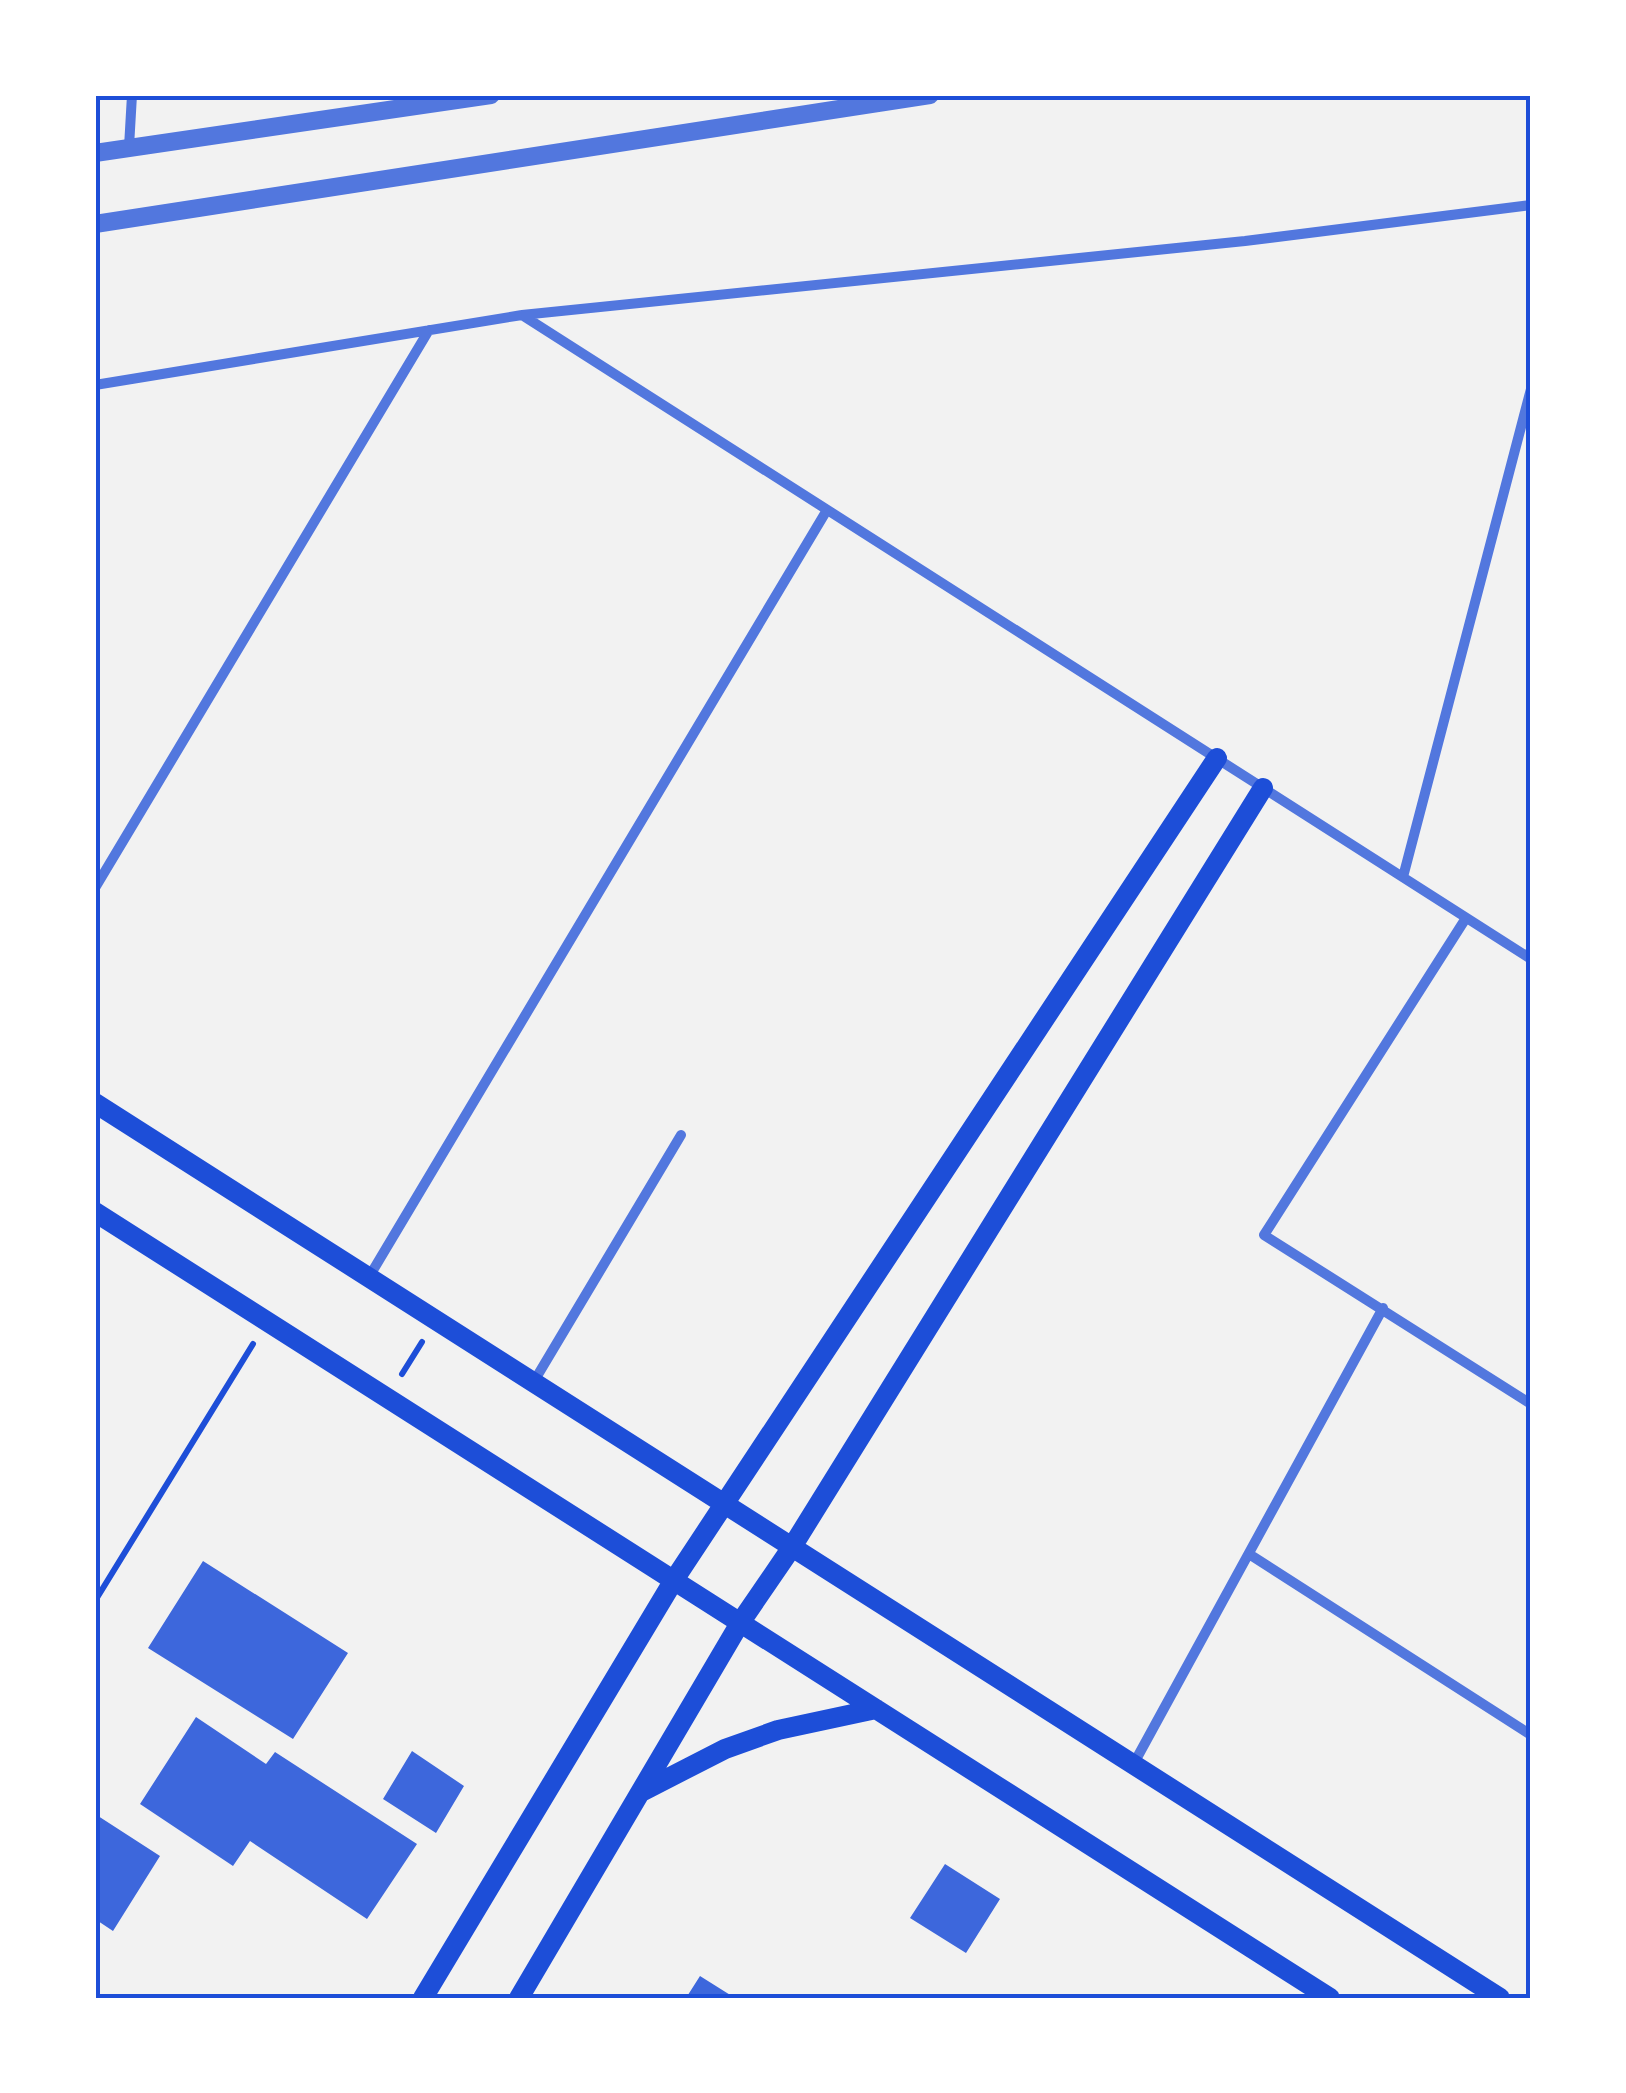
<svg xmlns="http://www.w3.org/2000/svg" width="1626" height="2093" font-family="Barlow,sans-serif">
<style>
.building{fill:#3d67dc}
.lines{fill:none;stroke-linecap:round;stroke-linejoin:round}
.path{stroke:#1d4ed8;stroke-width:6}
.minor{stroke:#5277de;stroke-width:10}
.tertiary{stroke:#5277de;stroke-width:18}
.secondary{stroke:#1d4ed8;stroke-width:20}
.neatline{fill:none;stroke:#1d4ed8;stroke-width:4}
</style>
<rect width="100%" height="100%" fill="#f2f2f2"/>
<path class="building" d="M203,1561L348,1653L293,1739L148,1648Z
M196,1717L266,1764L275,1752L417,1844L367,1919L250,1841L233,1866L140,1804Z
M412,1751L464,1786L436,1833L383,1799Z
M95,1814L160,1856L113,1931L95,1919Z
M945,1864L1000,1899L966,1953L910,1918Z
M700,1976L735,1998H686Z"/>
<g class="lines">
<path class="path" d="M402,1374L422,1342
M95,1601L253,1344"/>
<path class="minor" d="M129,147L132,95
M522,315L1531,959
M95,385L522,315L1245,241L1531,205
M1403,877L1531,389
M95,888L429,330
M1466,918L1264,1235L1531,1404
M369,1277L827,510
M533,1383L681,1135
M1249,1554L1531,1735
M1133,1765L1383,1308"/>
<path class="tertiary" d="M95,153L491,95
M95,224L930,95"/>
<path class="secondary" d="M95,1103L1500,1998
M95,1212L1330,1998
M641,1792L725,1749L778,1730L876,1709
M423,1998L674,1580L1217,758
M519,1998L740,1623L792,1547L1263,788"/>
</g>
<rect width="1626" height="2093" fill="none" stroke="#ffffff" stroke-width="195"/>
<rect x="98" y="98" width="1430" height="1898" class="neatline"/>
</svg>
